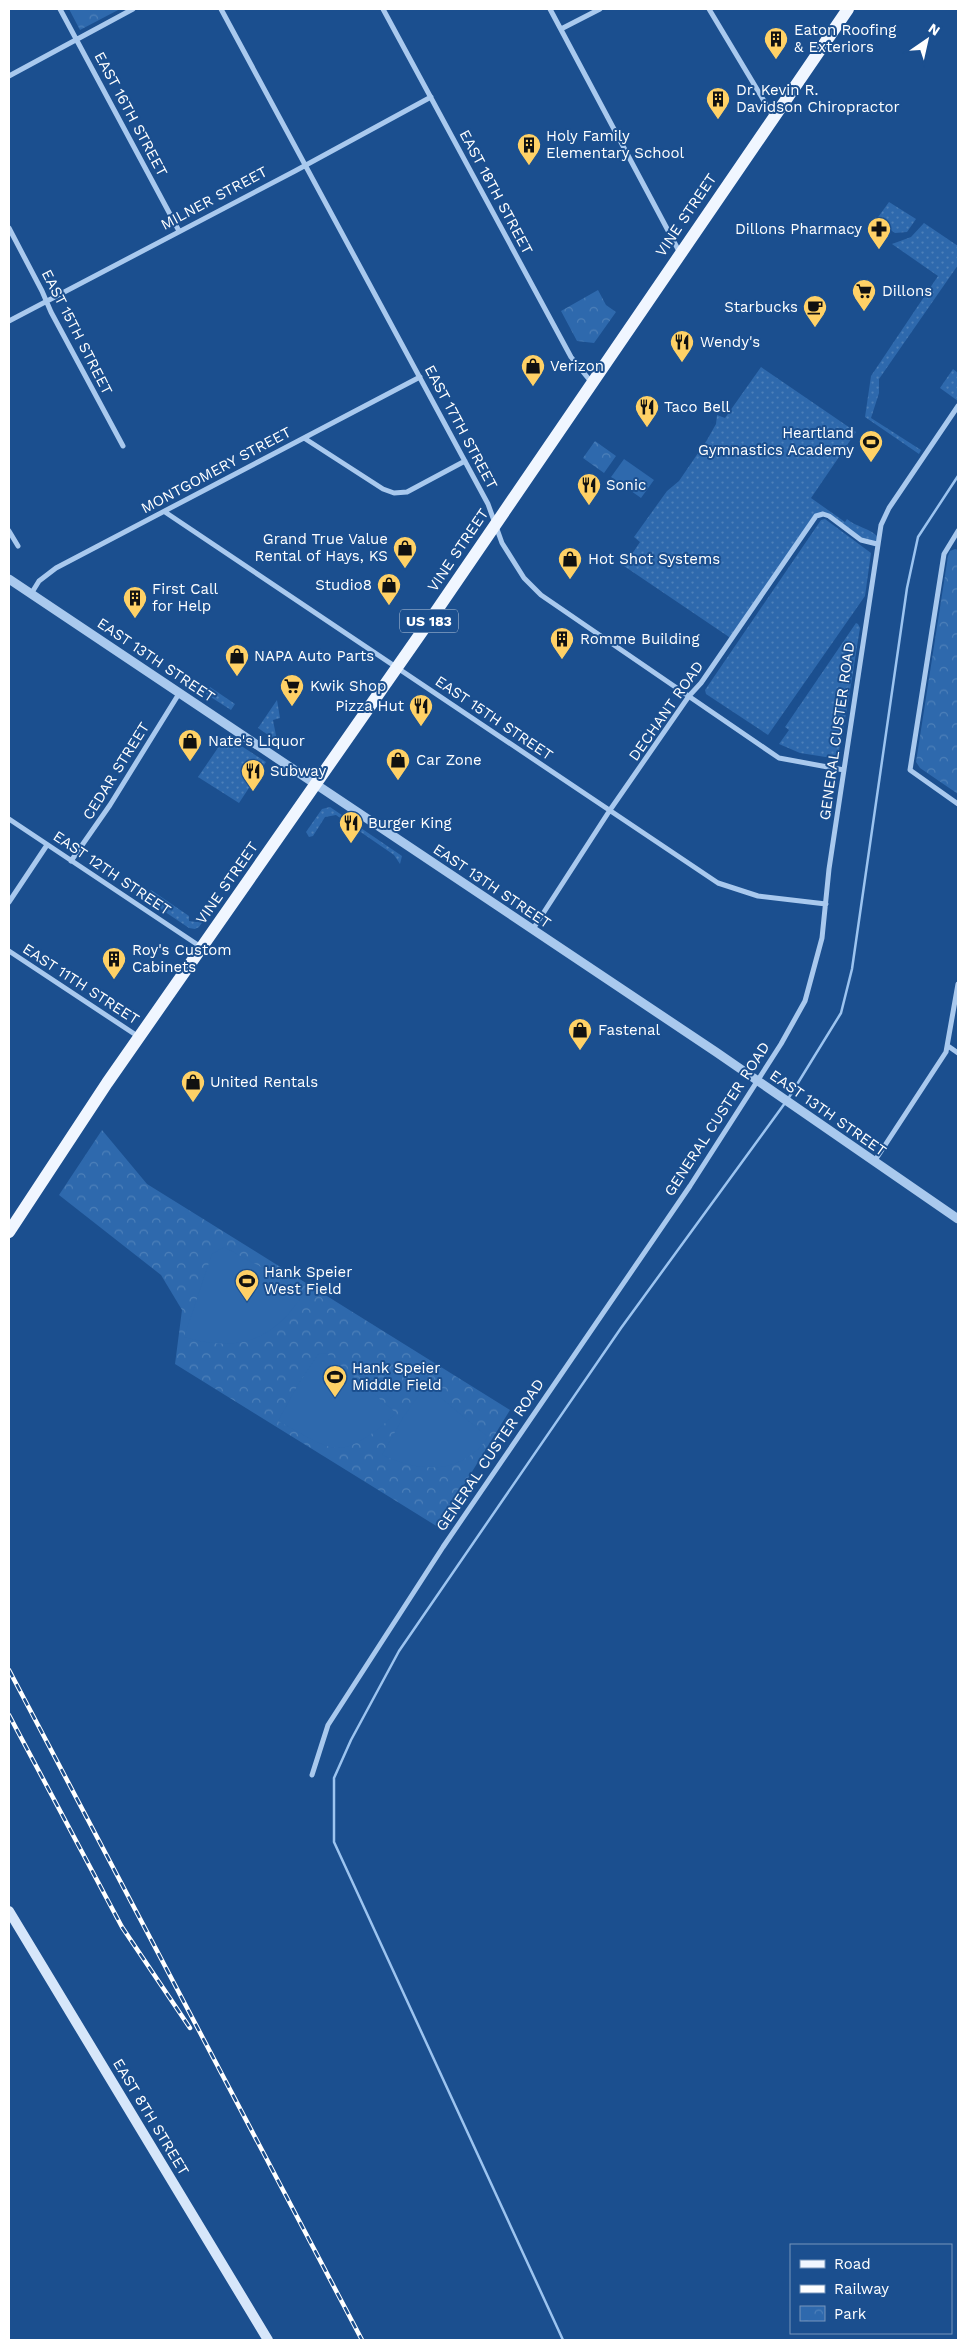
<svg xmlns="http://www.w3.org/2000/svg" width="967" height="2349" font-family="'Work Sans',sans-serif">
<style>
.grass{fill:url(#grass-dots)}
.park{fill:url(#park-crowns)}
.pitch{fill:#2e69ad}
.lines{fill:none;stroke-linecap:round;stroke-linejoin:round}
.stream{stroke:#9cc4f0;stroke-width:2.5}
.minor{stroke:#a9c9ee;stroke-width:5}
.tertiary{stroke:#a9c9ee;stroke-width:9}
.secondary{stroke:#d6e6fa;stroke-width:10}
.primary{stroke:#f0f6ff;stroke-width:12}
.rail-casing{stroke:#fff;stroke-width:4.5}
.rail{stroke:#1b4f8f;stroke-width:2.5;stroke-dasharray:8;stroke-linecap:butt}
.labels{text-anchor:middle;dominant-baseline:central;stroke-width:4;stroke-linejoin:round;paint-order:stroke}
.shield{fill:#1b4f8f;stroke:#bbcadd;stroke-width:1}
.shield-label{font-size:14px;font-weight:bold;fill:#fff}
.poi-label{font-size:15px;fill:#fff;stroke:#1b4f8f;text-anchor:start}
.street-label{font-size:15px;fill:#fff;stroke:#1b4f8f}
</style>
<defs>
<pattern id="grass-dots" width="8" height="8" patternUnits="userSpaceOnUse" patternTransform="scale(1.25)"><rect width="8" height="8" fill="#2e69ad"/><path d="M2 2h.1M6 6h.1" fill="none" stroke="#4d80b9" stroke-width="1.8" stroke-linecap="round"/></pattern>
<pattern id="park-crowns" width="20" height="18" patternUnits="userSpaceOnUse" patternTransform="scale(1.25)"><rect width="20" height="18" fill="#2e69ad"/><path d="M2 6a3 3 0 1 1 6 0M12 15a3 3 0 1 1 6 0" fill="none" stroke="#4d80b9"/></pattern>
</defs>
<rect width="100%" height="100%" fill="#1b4f8f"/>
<path class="grass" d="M889,202L916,219L907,232L895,233L876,220Z
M924,223L958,246V265L879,379V393L871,418L921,450L919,454L865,417L871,376L938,276L892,244L911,237Z
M761,367L856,432L811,498L845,522L847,519C856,527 870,528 878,537L877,544L870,543L829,516L819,515L732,639L624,566L640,542L634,537L667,491L679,481L707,440L716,424L717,415L725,418Z
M953,369L958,373V401L940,388Z
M825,519L871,553L865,596L768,735L706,694L705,690L821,520Z
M856,623L858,624L860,628L848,703L838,756L832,758L800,753L779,744L789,730L785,727Z
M210,687L235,704L231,710L206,694Z
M277,700L280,718L273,720L277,741L258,728Z
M226,736L266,762L239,803L198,777Z
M330,807L402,856L400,864L394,855L336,815L325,817L313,836L309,837L306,832L322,809Z
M151,890L189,916V921L197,922L214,899L217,901L199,927L195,929L189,928L140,895L141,892L146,895Z"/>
<path class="park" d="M69,9H120L80,30Z
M598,290L606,305L616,312L594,343L577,341L561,311Z
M595,441L616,456L604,473L583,458Z
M955,549L958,550V794L920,768L916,762L948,556L950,551Z
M102,1130L147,1184L510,1410L438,1527L175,1364L182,1310L161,1275L59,1195Z"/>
<path class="pitch" d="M624,459L654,480L641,498L611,477Z
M224,1247L305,1291C274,1341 240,1353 184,1337L212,1254Z
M319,1353L327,1354L396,1413C383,1426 356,1449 336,1448C320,1447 293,1428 278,1421L299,1383Z
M429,1388L488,1437C462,1476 419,1472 382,1455L404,1416L423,1389Z"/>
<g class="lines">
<path class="stream" d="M788,1099L841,1013L852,969L907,588L918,537L958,476
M563,2340L334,1842V1778L351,1740L399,1651L621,1328L785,1103"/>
<path class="minor" d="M60,9L179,231
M221,9L488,504L502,543L524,578L541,595L779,758L844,770
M383,9L571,357L592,383
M550,9L680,253
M709,9L773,116
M561,29L600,9
M9,76L133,9
M9,228L42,291L51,312L123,446
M9,321L295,171L431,97
M304,438L383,489L394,493L407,492L465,461
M165,512L718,883L758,896L826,904
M9,531L18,546
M958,531L944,554L910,770L958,804
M31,594L39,581L56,568L420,377
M9,819L201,947
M71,861L110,805L180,692
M9,902L47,845
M533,929L610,810L689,696L701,683L816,516L823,514L829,516L861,540L877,544
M9,951L139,1037
M948,1046L958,1053
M874,1162L946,1052L958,984
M312,1775L328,1725L443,1547L690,1186L781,1044L805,1001L822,938L829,869L881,525L889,508L958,406"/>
<path class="tertiary" d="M9,579L716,1052L958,1219"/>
<path class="secondary" d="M9,1911L268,2340"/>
<path class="primary" d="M9,1232L107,1083L437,610L848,9"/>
<g class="rail-casing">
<path id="rail" d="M9,1670L362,2340
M9,1715L122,1927L190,2028"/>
</g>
<use href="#rail" class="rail"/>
</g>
<defs>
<g id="building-pin" transform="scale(1.25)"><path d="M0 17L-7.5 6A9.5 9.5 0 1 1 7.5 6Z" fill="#ffd166" stroke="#1b4f8f"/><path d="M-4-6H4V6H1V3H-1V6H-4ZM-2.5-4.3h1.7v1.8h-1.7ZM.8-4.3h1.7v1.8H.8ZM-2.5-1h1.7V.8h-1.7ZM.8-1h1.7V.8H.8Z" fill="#111"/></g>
<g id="pharmacy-pin" transform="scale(1.25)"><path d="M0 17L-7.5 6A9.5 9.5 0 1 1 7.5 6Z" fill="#ffd166" stroke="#1b4f8f"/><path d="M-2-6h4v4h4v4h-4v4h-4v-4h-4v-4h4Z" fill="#111"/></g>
<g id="supermarket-pin" transform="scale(1.25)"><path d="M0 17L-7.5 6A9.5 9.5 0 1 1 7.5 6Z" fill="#ffd166" stroke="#1b4f8f"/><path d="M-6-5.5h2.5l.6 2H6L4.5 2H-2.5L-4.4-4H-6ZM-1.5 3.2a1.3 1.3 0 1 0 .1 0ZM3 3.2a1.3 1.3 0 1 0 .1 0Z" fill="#111"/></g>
<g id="cafe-pin" transform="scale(1.25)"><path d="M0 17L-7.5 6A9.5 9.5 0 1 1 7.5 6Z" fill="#ffd166" stroke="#1b4f8f"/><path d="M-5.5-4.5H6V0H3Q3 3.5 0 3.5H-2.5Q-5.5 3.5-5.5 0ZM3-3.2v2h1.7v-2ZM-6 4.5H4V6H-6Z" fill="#111"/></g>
<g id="restaurant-pin" transform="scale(1.25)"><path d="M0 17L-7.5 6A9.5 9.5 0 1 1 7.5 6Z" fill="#ffd166" stroke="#1b4f8f"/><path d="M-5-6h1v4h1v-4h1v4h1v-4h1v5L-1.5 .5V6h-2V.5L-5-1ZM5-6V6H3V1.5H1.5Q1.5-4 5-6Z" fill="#111"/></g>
<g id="shop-pin" transform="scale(1.25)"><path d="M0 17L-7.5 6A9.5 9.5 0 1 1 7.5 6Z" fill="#ffd166" stroke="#1b4f8f"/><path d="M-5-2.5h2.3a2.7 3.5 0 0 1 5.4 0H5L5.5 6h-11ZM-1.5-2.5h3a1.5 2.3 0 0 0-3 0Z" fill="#111"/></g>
<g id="stadium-pin" transform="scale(1.25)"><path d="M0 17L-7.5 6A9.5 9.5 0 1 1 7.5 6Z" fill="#ffd166" stroke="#1b4f8f"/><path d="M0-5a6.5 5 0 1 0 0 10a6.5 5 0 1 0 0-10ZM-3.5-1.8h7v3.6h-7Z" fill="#111"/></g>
</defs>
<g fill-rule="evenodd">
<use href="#building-pin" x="776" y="39"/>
<use href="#building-pin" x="718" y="99"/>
<use href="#building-pin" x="529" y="145"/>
<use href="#pharmacy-pin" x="879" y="229"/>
<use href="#supermarket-pin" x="864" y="291"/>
<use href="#cafe-pin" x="815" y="307"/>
<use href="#restaurant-pin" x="682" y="342"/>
<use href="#shop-pin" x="533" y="366"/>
<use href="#restaurant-pin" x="647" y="407"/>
<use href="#stadium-pin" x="871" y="442"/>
<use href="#restaurant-pin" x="589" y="485"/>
<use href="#shop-pin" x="405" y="548"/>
<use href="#shop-pin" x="570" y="559"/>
<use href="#shop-pin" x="389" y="585"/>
<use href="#building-pin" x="135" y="598"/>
<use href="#building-pin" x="562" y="639"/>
<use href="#shop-pin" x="237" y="656"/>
<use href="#supermarket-pin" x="292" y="686"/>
<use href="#restaurant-pin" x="421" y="706"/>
<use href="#shop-pin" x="190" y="741"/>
<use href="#shop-pin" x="398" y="760"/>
<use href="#restaurant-pin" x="253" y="771"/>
<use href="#restaurant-pin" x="351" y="823"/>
<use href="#building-pin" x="114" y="959"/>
<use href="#shop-pin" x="580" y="1030"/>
<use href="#shop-pin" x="193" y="1082"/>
<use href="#stadium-pin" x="247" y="1281"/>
<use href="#stadium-pin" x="335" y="1377"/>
</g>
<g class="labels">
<rect class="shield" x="400" y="609.5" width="58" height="23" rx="4"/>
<g class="shield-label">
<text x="429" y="621">US 183</text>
</g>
<g class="poi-label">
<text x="794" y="30">Eaton Roofing<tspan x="794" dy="17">&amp; Exteriors</tspan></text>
<text x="736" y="90">Dr. Kevin R.<tspan x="736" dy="17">Davidson Chiropractor</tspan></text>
<text x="546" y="136">Holy Family<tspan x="546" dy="17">Elementary School</tspan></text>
<text x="862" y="229" text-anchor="end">Dillons Pharmacy</text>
<text x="882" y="291">Dillons</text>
<text x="798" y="307" text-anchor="end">Starbucks</text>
<text x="700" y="342">Wendy's</text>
<text x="550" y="366">Verizon</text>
<text x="664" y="407">Taco Bell</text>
<text x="854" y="433" text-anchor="end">Heartland<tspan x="854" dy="17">Gymnastics Academy</tspan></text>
<text x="606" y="485">Sonic</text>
<text x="388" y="539" text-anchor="end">Grand True Value<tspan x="388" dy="17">Rental of Hays, KS</tspan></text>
<text x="588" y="559">Hot Shot Systems</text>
<text x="372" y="585" text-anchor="end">Studio8</text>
<text x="152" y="589">First Call<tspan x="152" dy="17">for Help</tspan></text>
<text x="580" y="639">Romme Building</text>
<text x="254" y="656">NAPA Auto Parts</text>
<text x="310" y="686">Kwik Shop</text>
<text x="404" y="706" text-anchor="end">Pizza Hut</text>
<text x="208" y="741">Nate's Liquor</text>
<text x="416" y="760">Car Zone</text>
<text x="270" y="771">Subway</text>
<text x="368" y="823">Burger King</text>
<text x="132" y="950">Roy's Custom<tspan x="132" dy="17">Cabinets</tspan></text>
<text x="598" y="1030">Fastenal</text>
<text x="210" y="1082">United Rentals</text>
<text x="264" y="1272">Hank Speier<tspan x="264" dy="17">West Field</tspan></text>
<text x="352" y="1368">Hank Speier<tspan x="352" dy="17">Middle Field</tspan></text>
</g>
<g class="street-label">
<text transform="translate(131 114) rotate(62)">EAST 16TH STREET</text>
<text transform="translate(496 192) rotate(62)">EAST 18TH STREET</text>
<text transform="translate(214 198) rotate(-28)">MILNER STREET</text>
<text transform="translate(686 215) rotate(-56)">VINE STREET</text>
<text transform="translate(77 332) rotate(63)">EAST 15TH STREET</text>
<text transform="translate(461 427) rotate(62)">EAST 17TH STREET</text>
<text transform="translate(216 470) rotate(-28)">MONTGOMERY STREET</text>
<text transform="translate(458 550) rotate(-56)">VINE STREET</text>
<text transform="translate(156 660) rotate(34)">EAST 13TH STREET</text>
<text transform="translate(666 711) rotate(-55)">DECHANT ROAD</text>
<text transform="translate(494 718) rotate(34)">EAST 15TH STREET</text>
<text transform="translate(837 731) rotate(-82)">GENERAL CUSTER ROAD</text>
<text transform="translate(116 771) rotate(-58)">CEDAR STREET</text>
<text transform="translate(112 873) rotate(34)">EAST 12TH STREET</text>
<text transform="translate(227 883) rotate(-55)">VINE STREET</text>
<text transform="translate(492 886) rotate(34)">EAST 13TH STREET</text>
<text transform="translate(81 984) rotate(33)">EAST 11TH STREET</text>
<text transform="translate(828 1113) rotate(35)">EAST 13TH STREET</text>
<text transform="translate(717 1119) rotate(-57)">GENERAL CUSTER ROAD</text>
<text transform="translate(490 1455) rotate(-56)">GENERAL CUSTER ROAD</text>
<text transform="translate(151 2117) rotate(59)">EAST 8TH STREET</text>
</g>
</g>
<rect width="967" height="2349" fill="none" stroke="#ffffff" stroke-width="20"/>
<rect x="790" y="2244" width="162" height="90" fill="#1b4f8f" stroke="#7695bc"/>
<rect x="800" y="2260" width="25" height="8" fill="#f0f6ff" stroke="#7695bc"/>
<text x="834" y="2269" font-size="15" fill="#ffffff">Road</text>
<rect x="800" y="2285" width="25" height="8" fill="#ffffff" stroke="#7695bc"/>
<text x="834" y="2294" font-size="15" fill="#ffffff">Railway</text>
<rect x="800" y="2306" width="25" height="15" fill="url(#park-crowns)" stroke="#7695bc"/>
<text x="834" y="2319" font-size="15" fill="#ffffff">Park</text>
<g transform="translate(927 40) rotate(34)" stroke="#1b4f8f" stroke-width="4" paint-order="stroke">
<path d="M0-4L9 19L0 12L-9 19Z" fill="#ffffff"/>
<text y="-8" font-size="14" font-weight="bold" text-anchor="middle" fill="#ffffff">N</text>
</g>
</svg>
